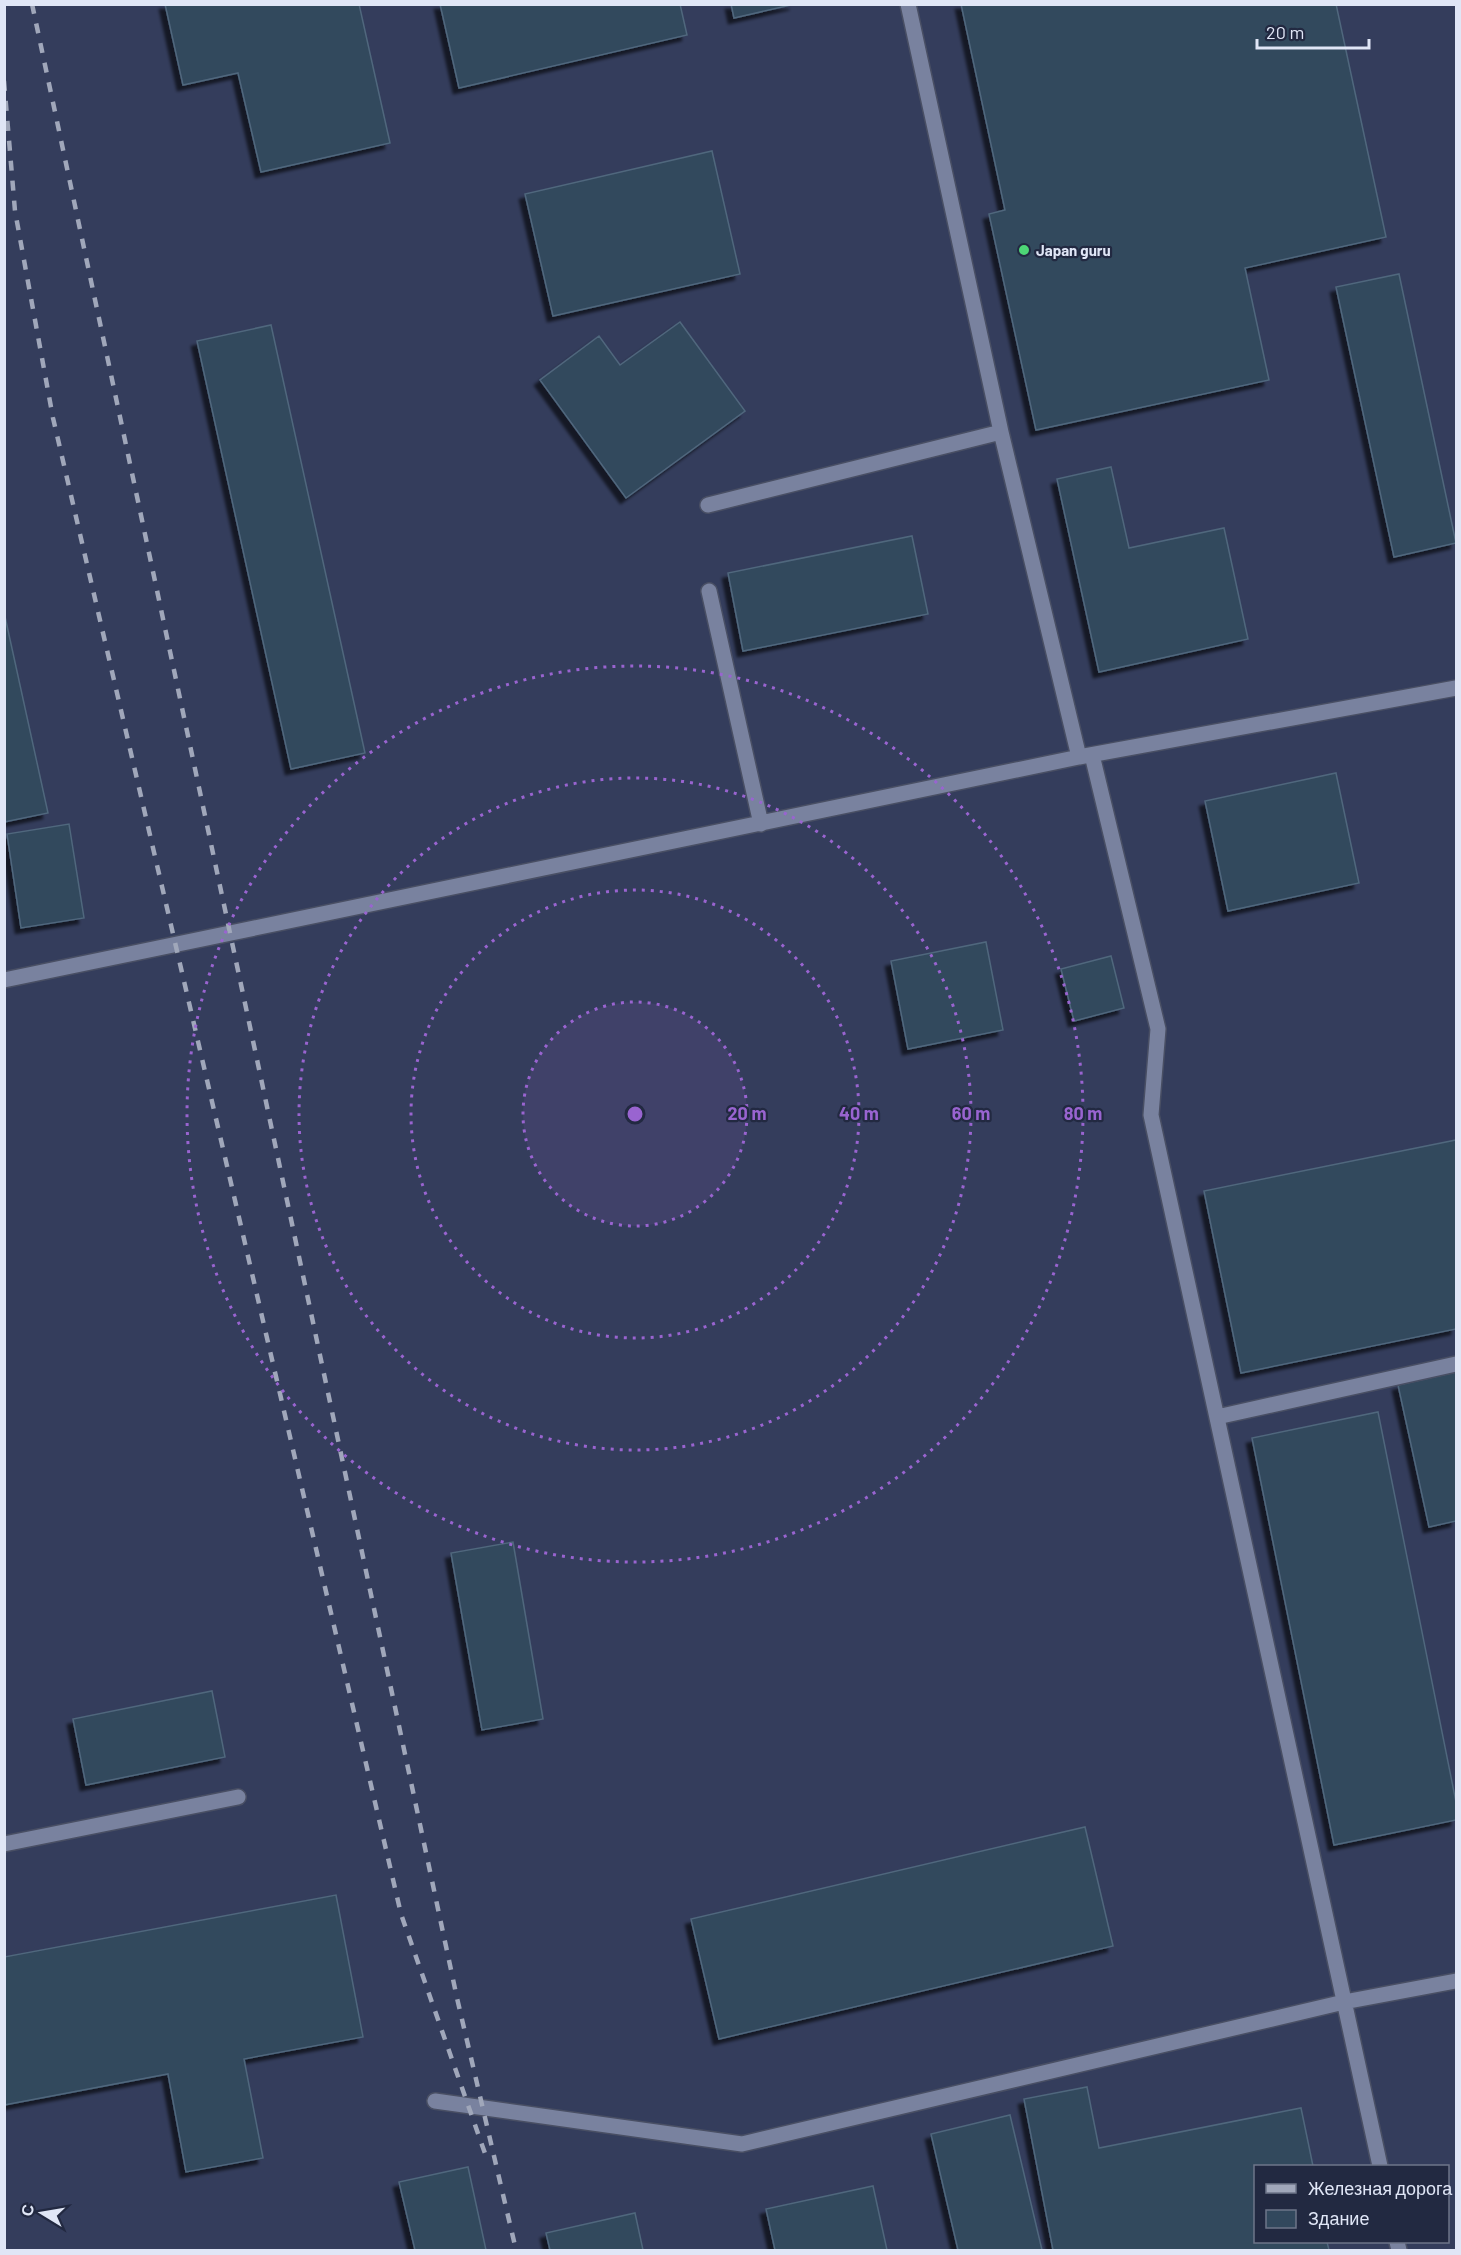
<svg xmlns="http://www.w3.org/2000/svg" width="1461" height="2255" font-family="Barlow,sans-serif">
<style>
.built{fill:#343d5c;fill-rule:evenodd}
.building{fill:#32485d;stroke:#50677d;stroke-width:1.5;filter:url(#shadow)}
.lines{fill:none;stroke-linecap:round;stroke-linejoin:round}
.lane-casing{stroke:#494f64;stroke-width:18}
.lane{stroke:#79829f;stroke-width:15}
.rail{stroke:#a0a7ba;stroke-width:4.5;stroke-dasharray:10 10;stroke-linecap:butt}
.ring{fill:none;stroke:#9964d0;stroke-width:3;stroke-dasharray:3 6}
.poi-dot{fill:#4dd676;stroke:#222941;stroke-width:2}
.labels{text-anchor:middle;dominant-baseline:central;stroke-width:4.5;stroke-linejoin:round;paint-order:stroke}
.poi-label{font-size:15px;font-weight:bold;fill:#e0e6f6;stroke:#222941;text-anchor:start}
.centre{fill:#9964d0;stroke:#222941;stroke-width:3}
.ring-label{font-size:18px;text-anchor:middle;font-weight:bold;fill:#9964d0;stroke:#222941;stroke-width:4.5;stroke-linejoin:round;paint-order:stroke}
</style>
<defs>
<filter id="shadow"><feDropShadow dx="-5.5" dy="5.5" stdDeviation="1.5" flood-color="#0009"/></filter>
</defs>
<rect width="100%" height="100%" fill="#2c334c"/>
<path class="built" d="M5,5H1456V2250H5ZM1256,2166H1448V2242H1256Z"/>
<path class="building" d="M165,4H359L390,143L261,172L238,73L183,85Z
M440,4H680L687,35L459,88Z
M731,4H795L734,18Z
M961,4H1336L1386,237L1245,268L1269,380L1036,430L989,214L1005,210Z
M712,151L740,274L553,316L525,194Z
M1399,274L1456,543L1394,557L1336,287Z
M680,322L745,411L626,498L540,380L599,336L620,365Z
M271,325L365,753L291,769L197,341Z
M1111,467L1129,548L1224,528L1248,639L1099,672L1057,479Z
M912,536L928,614L743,651L728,573Z
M4,612L48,813L4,822Z
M1336,773L1359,883L1228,911L1205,801Z
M69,824L84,918L21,928L7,834Z
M986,942L1003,1030L908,1049L891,961Z
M1111,956L1124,1008L1074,1021L1061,969Z
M1456,1140V1329L1241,1373L1204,1191Z
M1456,1372V1521L1429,1527L1398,1385Z
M1378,1412L1456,1802V1820L1334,1845L1252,1438Z
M513,1542L543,1719L482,1730L451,1553Z
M212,1691L225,1757L86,1785L73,1719Z
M1085,1827L1113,1946L719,2039L691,1919Z
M336,1895L363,2037L244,2059L263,2158L186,2172L168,2074L4,2105V1957Z
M1087,2087L1099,2148L1301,2108L1313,2166H1256V2242H1327L1329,2250H1053L1024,2099Z
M1010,2115L1042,2250H958L931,2134Z
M468,2167L486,2250H415L399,2182Z
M873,2186L887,2250H775L766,2209Z
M635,2213L643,2250H550L546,2233Z"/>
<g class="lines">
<g class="lane-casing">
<path id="lane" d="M908,4L1001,432L1079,757
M708,505L1001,432
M709,591L761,824
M1092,755L1158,1029L1151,1115L1380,2166
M4,980L1079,757L1456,688
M1217,1417L1456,1364
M4,1844L238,1797
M435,2101L742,2144L1344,2002L1456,1981
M1397,2242L1399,2250"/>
</g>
<use href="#lane" class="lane"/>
<path class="rail" d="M32,4L457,1998L516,2250
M4,81L15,211L53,418L401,1914L488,2162"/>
</g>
<circle cx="635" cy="1114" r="112" fill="#9964d0" fill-opacity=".12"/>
<g class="ring">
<circle cx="635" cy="1114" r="112"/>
<circle cx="635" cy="1114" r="224"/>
<circle cx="635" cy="1114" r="336"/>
<circle cx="635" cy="1114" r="448"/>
</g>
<circle class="poi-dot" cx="1024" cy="250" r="6"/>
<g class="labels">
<g class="poi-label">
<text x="1036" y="250">Japan guru</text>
</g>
</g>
<circle cx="635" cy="1114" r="9" class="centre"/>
<g class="ring-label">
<text x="747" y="1120">20 m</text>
<text x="859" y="1120">40 m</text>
<text x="971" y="1120">60 m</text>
<text x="1083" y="1120">80 m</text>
</g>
<rect width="1461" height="2255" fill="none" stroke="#e0e6f6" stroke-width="12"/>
<rect x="1254" y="2165" width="195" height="78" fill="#222941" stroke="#6e7589" stroke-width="1.5"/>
<rect x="1266" y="2184" width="30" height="9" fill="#a0a7ba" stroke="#6e7589" stroke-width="1.5"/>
<text x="1308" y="2195" font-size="18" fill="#e0e6f6">Железная дорога</text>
<rect x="1266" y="2210" width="30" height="18" fill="#32485d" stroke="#6e7589" stroke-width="1.5"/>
<text x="1308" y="2225" font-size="18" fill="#e0e6f6">Здание</text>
<g transform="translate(42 2213) rotate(281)" stroke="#222941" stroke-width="4.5" paint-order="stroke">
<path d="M0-4.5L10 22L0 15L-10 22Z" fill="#e0e6f6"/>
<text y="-9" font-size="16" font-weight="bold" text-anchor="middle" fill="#e0e6f6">С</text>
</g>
<path d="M1257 39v9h112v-9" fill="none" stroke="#e0e6f6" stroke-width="3"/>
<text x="1266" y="39" font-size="18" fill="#e0e6f6" stroke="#222941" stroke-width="4.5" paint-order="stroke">20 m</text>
</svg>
